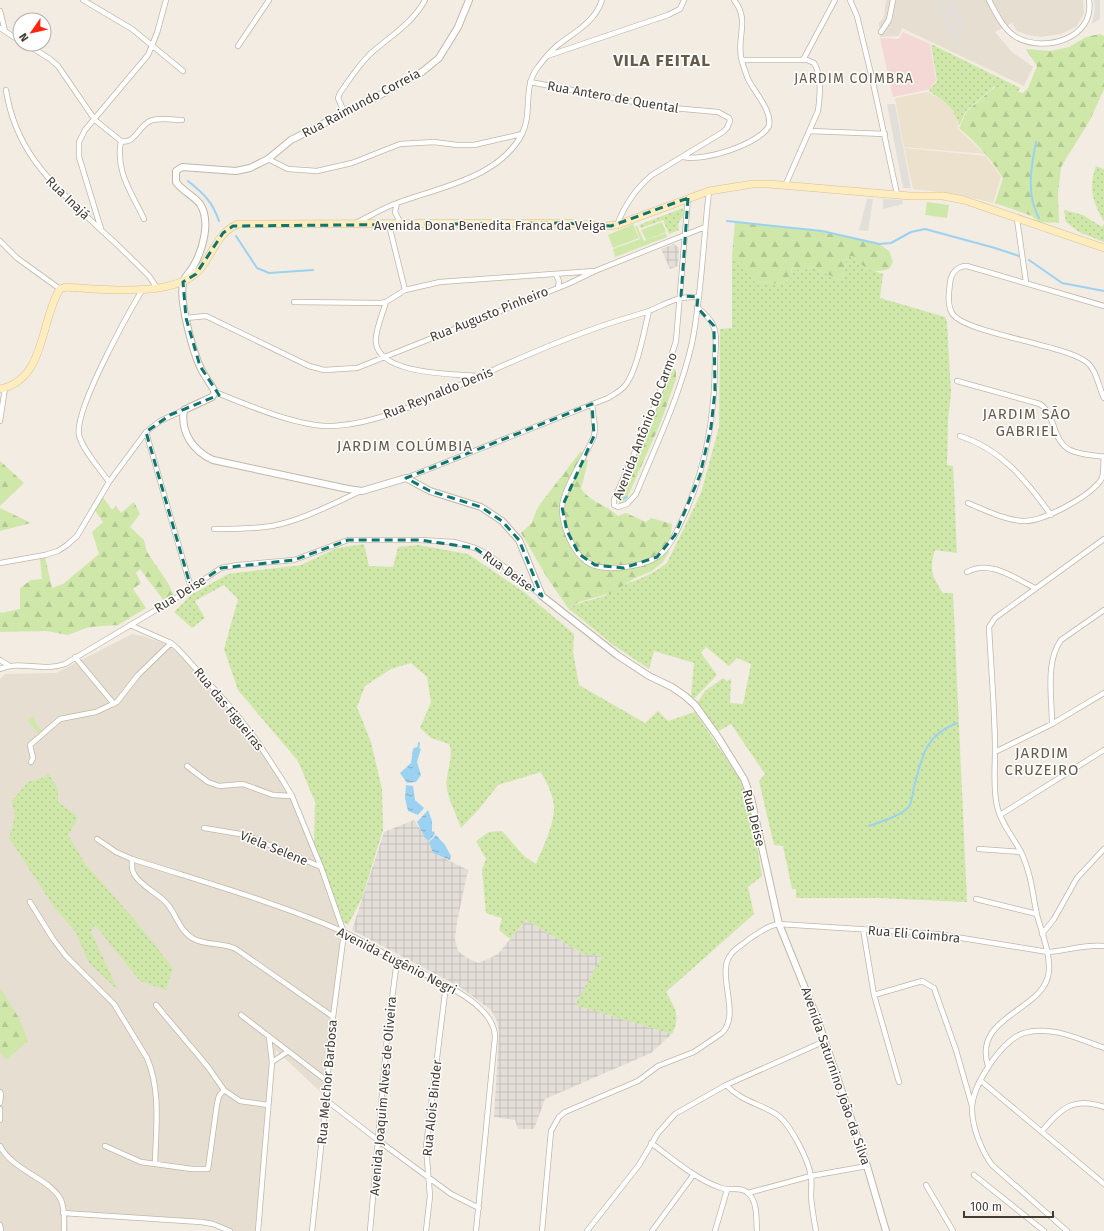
<svg xmlns="http://www.w3.org/2000/svg" width="1104" height="1231" font-family="'Fira Sans',sans-serif">
<style>
.residential{fill:#e6ded0}
.industrial{fill:url(#industrial-grid)}
.education{fill:#ece1cc}
.medical{fill:#f3d8d5}
.grass{fill:url(#grass-dots)}
.forest{fill:url(#forest-firs)}
.park{fill:#cfe8aa}
.parking{fill:#e2dfdb}
.water{fill:url(#water-ripples)}
.lines{fill:none;stroke-linecap:round;stroke-linejoin:round}
.stream{stroke:#9cd2f1;stroke-width:2}
.minor-casing{stroke:#c0b7a8;stroke-width:6}
.tertiary-casing{stroke:#c0b7a8;stroke-width:8}
.secondary-casing{stroke:#d7c193;stroke-width:8}
.minor{stroke:#fff;stroke-width:4.5}
.tertiary{stroke:#fff;stroke-width:6}
.secondary{stroke:#ffedbf;stroke-width:7}
.marked{fill:none;stroke:#0f766e;stroke-width:3;stroke-dasharray:8 5;stroke-linejoin:round}
.labels{text-anchor:middle;dominant-baseline:central;stroke-width:3;stroke-linejoin:round;paint-order:stroke}
.street-label{font-size:13px;fill:#433c33;stroke:#fff}
.neighbourhood-label{font-size:14px;letter-spacing:1px;fill:#665a4a;stroke:#fff}
.quarter-label{font-size:15px;letter-spacing:1px;fill:#665a4a;stroke:#fff}
.district-label{font-size:17px;font-weight:bold;letter-spacing:1px;fill:#665a4a;stroke:#fff}
</style>
<defs>
<pattern id="industrial-grid" width="8" height="8" patternUnits="userSpaceOnUse"><rect width="8" height="8" fill="#e3ded8"/><path d="M0 4h8M4 0v8" fill="none" stroke="#c4bfba"/></pattern>
<pattern id="grass-dots" width="8" height="8" patternUnits="userSpaceOnUse"><rect width="8" height="8" fill="#cfe8aa"/><path d="M2 2h.1M6 6h.1" fill="none" stroke="#b3c893" stroke-width="1.8" stroke-linecap="round"/></pattern>
<pattern id="forest-firs" width="22" height="20" patternUnits="userSpaceOnUse"><rect width="22" height="20" fill="#cfe8aa"/><path d="M5 1l3.5 6h-7zM16 11l3.5 6h-7z" fill="#b3c893"/></pattern>
<pattern id="water-ripples" width="26" height="14" patternUnits="userSpaceOnUse"><rect width="26" height="14" fill="#9cd2f1"/><path d="M2 4q2-2 4 0t4 0M15 11q2-2 4 0t4 0" fill="none" stroke="#81acc4"/></pattern>
</defs>
<rect width="100%" height="100%" fill="#f2ece3"/>
<path class="residential" d="M886,0H1083L1084,13L1076,27L1061,34L1040,37L1028,35L1017,31L1012,23L995,32L1012,52L1033,67L1024,86L902,28L899,36L880,37L879,23L884,17Z
M132,634L143,636L168,645L196,669L260,747L299,810L344,934L328,1099L276,1050L259,1231H234L214,1221L67,1211L68,1231H0V679L5,674L56,673Z"/>
<path class="industrial" d="M674,244L679,248L678,266L670,269L661,249Z
M414,820L429,842L434,853L468,870L457,922L455,939L458,951L467,958L478,963L488,959L498,954L526,920L583,954L602,956L576,1005L672,1034L651,1053L545,1099L534,1129H518L515,1120L494,1117L499,1032L497,1021L491,1010L460,987L352,930L384,832Z"/>
<path class="education" d="M928,92L946,103L956,116L958,129L985,154L904,147L895,98Z
M904,148L986,156L1001,177L993,203L956,194L913,189Z"/>
<path class="medical" d="M903,32L930,44L936,80L931,89L893,97L880,38L899,39Z"/>
<path class="grass" d="M931,44L1020,88L1018,92L995,86L966,111L959,126C955,108 944,101 929,91L937,81Z
M1096,166L1104,169V222C1093,202 1088,189 1096,166Z
M683,208L684,214L678,224L679,230L669,234L663,220L641,228L639,225Z
M1064,210L1083,215L1102,227L1104,224V242L1079,232L1066,222Z
M732,256L743,262L755,282L783,284L790,279L792,267L801,271L812,267L842,281L847,257L853,256L866,268L883,274L880,298L945,317L947,323L951,393L948,420L947,465L953,466L957,553L935,550C929,569 932,577 943,593H953L967,902L878,898H796V889H792L783,846L774,845L759,781L765,774L731,724L717,732L697,703L705,691L723,678L727,681L731,679L730,703L743,704L751,664L737,658L729,666L706,647L701,653L717,675L694,699L691,696L694,663L654,651L649,669L612,644L568,608C581,601 591,601 604,596C611,593 616,588 623,585C638,580 655,573 667,563L701,493L719,427L720,329L732,328Z
M364,544L369,566L393,567L398,547L418,545L468,554L524,592L574,634L573,652L579,685L645,723L658,711L668,721L695,712L740,779L752,815L762,876L748,887L754,914L666,992C675,1008 681,1016 672,1034L575,1005L602,956L583,954L526,920L510,939L499,930L502,918L486,913L482,870L486,859L476,841L489,832L502,831L524,856L536,864C542,850 555,822 554,807C553,794 547,783 541,772L498,785L479,809L461,828C457,815 449,802 447,789C444,774 455,758 449,744L431,738L420,728L431,702L427,677L411,663L391,669L365,686L357,707L371,742L382,789L383,830L362,898L348,925L340,920L314,846L315,802L298,761L238,690L224,649L238,599L224,585L195,601L205,618L192,628L174,612L191,595L228,574L301,565L337,548Z
M48,773L58,789V802L76,815L77,820L68,835L86,865L133,918L173,968L166,990L140,981L95,925L91,932L118,990L89,963L75,931L54,907L9,838L15,817L12,801L28,782L45,777Z"/>
<path class="forest" d="M1100,34L1104,36V89L1090,120L1061,167L1058,193L1059,223L1039,222L1032,216L995,203L1003,178C990,158 977,143 959,128L967,111L996,86L1023,93L1028,88L1037,66L1026,49L1051,51L1069,47L1086,37Z
M735,222L822,231L876,242L889,251L893,262L889,269C870,274 866,269 853,256L847,257L842,281L812,267L801,271L792,267L790,279L783,284L755,282L743,263L732,256Z
M672,368L676,370V379L660,424L624,505L619,503V497L645,434L667,373Z
M581,451L588,461L581,489C592,503 605,504 618,516L626,513L646,522L651,518L672,524L669,552L663,562L652,571L635,578L611,593L579,602L568,608L548,579L521,533L532,523L536,511L541,503Z
M0,461L24,483L0,506Z
M103,497L112,510L116,506L121,513L134,502L140,514L130,527L144,540L147,552L168,583L174,595L164,601L140,569L136,573L141,583L133,589L146,608L118,625L89,627L68,635L47,631L0,632V611L1,613L20,609V588L31,580L42,579L40,559L45,557L52,588L63,584L99,554L92,532L103,522L94,509Z
M0,508L31,523L0,531Z
M0,988L20,1020L28,1041L6,1060L0,1052Z"/>
<path class="park" d="M927,202L949,205L947,218L925,215Z
M662,222L666,232L646,240L666,233L667,237L615,257L613,249L640,239L635,226H637L644,241L646,240L641,230Z
M633,224L639,238L613,248L608,235Z
M33,716L38,728L42,730L40,735L27,720Z"/>
<path class="parking" d="M952,0L968,34L964,35L946,1Z
M1094,0H1100V19L1092,24L1095,10Z
M943,3L963,42L958,45L938,5Z
M887,104H895L911,188H903Z
M867,199H873L868,231L859,230Z
M883,199L902,200L903,204L883,209Z"/>
<path class="water" d="M416,747L421,749L417,762L421,775L416,782L407,783L400,773L411,763L413,749Z
M406,785L413,786L415,800L424,808L418,815L408,811L405,798Z
M428,810L432,821V832L434,831L435,834L429,841L425,838L417,822Z
M436,835L445,845L451,856L450,860L433,853L429,842Z"/>
<g class="lines">
<path class="stream" d="M1036,142C1031,167 1026,195 1039,218
M188,181C204,194 212,201 219,221
M727,221L822,231L879,244L891,243L911,232L925,229L995,248L1019,256
M236,236L257,268L269,273L313,270
M1029,260L1062,283L1104,291
M622,499L627,497
M418,749L419,743
M869,826C880,822 904,815 910,805C912,800 913,792 914,787C922,757 925,735 957,723"/>
<g class="minor-casing">
<path id="minor" d="M83,0L132,29L183,71
M850,0L857,16L872,78L897,194
M989,0C996,13 1003,29 1016,37C1044,53 1095,39 1089,0
M0,11L5,31
M0,28L20,41
M881,32L889,20L893,0
M26,44L50,59L58,66L95,120L121,141C134,145 139,126 150,121C159,117 172,120 182,120
M238,46L269,0
M547,56L668,15L680,9L684,0
M742,60H807L814,63C822,76 820,96 818,111L785,186
M803,60L835,0
M530,82L661,107L718,112L729,118L730,121L727,128L723,132L652,175C635,189 625,204 617,225
M6,90C16,155 56,187 100,229C117,244 133,260 149,276L157,288
M345,114L338,98L340,93C349,80 358,66 370,54C389,37 413,23 425,0
M810,131L885,134
M121,141C115,172 132,193 144,219
M684,157C704,162 759,144 769,126C772,110 755,93 748,79C746,74 744,67 742,62C735,39 751,21 734,0
M268,159L288,169L317,171L352,163L400,144L434,142L457,145H474L522,134
M688,198L676,341L657,401L614,500V505L618,507L627,504L636,494C656,445 680,396 692,343C702,293 703,242 709,191
M397,203L395,212L401,224
M1017,219L1026,282
M356,223C370,216 383,208 397,203C440,187 499,178 522,134C533,112 522,87 538,67C544,59 550,51 558,45C576,31 595,22 602,0
M389,225L405,290
M101,229L79,157V142L85,130L148,55L157,33L166,0
M0,241L17,258L60,289
M556,275L559,281L558,287
M294,302L380,303L386,302L405,290L440,282L595,271L705,227
M386,302C383,313 374,333 376,343C380,375 455,374 479,376
M1104,306L967,266C957,266 951,273 950,283C949,292 947,304 952,313C963,333 1061,344 1085,361C1097,369 1098,386 1104,398
M186,318L206,316L309,366L324,370L357,368L568,284L595,271
M957,381L1040,404C1056,415 1052,441 1070,450C1080,455 1093,455 1104,457
M215,392C247,405 301,428 334,426C384,423 435,396 480,376C526,355 572,335 620,320C630,317 640,314 649,311C668,303 677,296 698,297
M592,404L595,428L594,436C586,456 563,488 562,508C562,525 572,552 587,562C602,573 642,567 657,557C669,549 676,533 682,520C706,469 715,417 715,361C715,350 718,335 713,325C710,318 703,312 697,307
M0,421L5,388
M146,432L191,588
M960,436C1001,449 1027,481 1051,515
M406,478L608,398C615,394 623,390 627,383C638,366 644,331 649,311
M109,482C100,469 82,449 79,435C74,410 128,314 142,290
M968,503C985,510 1004,520 1023,521C1043,522 1093,495 1102,478C1104,472 1103,463 1104,456
M214,529C233,529 253,529 272,526C303,520 332,504 361,491
M0,563L45,555L58,551L67,545L77,536L109,482L146,432L160,421L184,410
M967,572C990,559 1014,578 1035,588
M130,625L171,643L178,649L234,711L257,741L283,781L292,796L321,867L344,933L331,1032L326,1100L312,1231
M75,657L114,704
M0,660L8,665
M0,669C20,660 43,672 65,664L176,598L221,568L238,565L294,560L348,540H420L454,542L475,548L489,555L542,596
M1052,724C1052,698 1045,662 1061,640L1104,610
M995,752L1052,724L1104,693
M31,762L33,758L30,745L60,719L96,712L117,702L138,675L171,643
M187,766L208,782L219,786L243,784L273,795L292,796
M1000,815L1104,750
M204,828L246,835L321,867
M97,839L116,852L132,859C203,882 275,902 344,932C366,943 388,956 411,967C437,981 495,1004 495,1037L476,1231
M979,849L1021,852
M132,859C132,864 131,869 134,874C141,887 159,893 168,905C177,916 180,932 194,939C208,946 222,942 236,949L332,1016
M976,899L1037,914
M30,902L53,939L66,956L114,1004L147,1058C161,1090 156,1129 155,1163
M863,929L874,995L899,1082
M1042,934L1054,919L1077,878L1104,849
M874,995L922,981L934,988L956,1050L972,1106
M156,1005L208,1067L224,1090L240,1101L268,1105
M241,1015L327,1081
M272,1062L287,1052
M988,1066C972,1015 1046,1011 1049,971C1050,952 1042,934 1037,915C1032,892 1032,877 1022,854C1014,838 1001,824 997,806C993,788 995,769 995,751C995,710 991,669 989,627L995,618L1104,539
M981,1081L1104,1184
M726,1085C744,1103 757,1102 776,1114C790,1123 808,1159 811,1176C812,1183 811,1190 811,1197C812,1209 814,1220 816,1231
M0,1092L1,1094L0,1103
M326,1100L379,1141L451,1194L479,1208
M0,1109V1120
M1042,1131C1061,1109 1073,1096 1104,1107
M651,1143C673,1159 695,1179 721,1188C730,1191 741,1186 748,1193C758,1202 756,1219 757,1231
M0,1146C13,1171 51,1179 61,1200C65,1209 64,1221 64,1231
M105,1146L141,1162L192,1169H208L217,1104L219,1096L224,1090
M974,1175L1044,1231
M926,1185L953,1231
M748,1193L811,1176L867,1166
M63,1213L201,1222L213,1224L230,1231
M0,1225L1,1231
M258,1231L272,1062L269,1037
M370,1231L387,1038L397,960
M426,1231L430,1196L426,1147L446,985
M542,1231L551,1131L559,1117L565,1112L638,1081L658,1066L694,1052L722,1033C742,1013 714,972 732,953C737,947 744,944 749,939C759,933 768,925 779,924L937,934L1048,952C1067,951 1084,944 1104,946
M587,1231L639,1165L658,1133L675,1114L726,1085L825,1041
M652,1231L694,1174
M715,1231L727,1190
M1067,1231L992,1165C981,1150 972,1127 972,1108C972,1085 1002,1040 1024,1033C1051,1025 1079,1039 1104,1048"/>
</g>
<g class="tertiary-casing">
<path id="tertiary" d="M469,0L458,27L439,58L422,72L380,95L291,140L268,159L250,168L236,171L182,167L176,171V182C182,191 193,195 200,204C211,221 203,249 194,265C191,271 184,277 183,283C179,302 193,352 201,369C205,377 211,384 215,392L212,397L184,410C180,432 193,451 213,460L348,489L362,491L406,478L430,491L481,507L502,521L519,540L542,596L617,655L649,676L672,687L685,696L695,705L718,737L744,779L751,798L779,924L817,1018L867,1166L886,1231"/>
</g>
<g class="secondary-casing">
<path id="secondary" d="M0,389C46,380 40,320 60,289L66,287C101,289 177,299 201,268C213,253 218,232 238,224L564,223L606,226L617,225L709,191L753,184H769L910,196H943L964,200L1104,248"/>
</g>
<use href="#minor" class="minor"/>
<use href="#tertiary" class="tertiary"/>
<use href="#secondary" class="secondary"/>
</g>
<path class="marked" d="M688,198L681,296L698,297L697,307L714,326L715,391L711,427L700,475L675,535L657,557L624,568L595,565L579,554L567,531L562,507L594,436L592,404L406,478L430,491L481,507L502,521L519,540L542,596L475,548L420,540H348L294,560L221,568L191,588L146,432L170,415L219,395L200,366L186,318L183,282L196,274L223,233L233,226L564,223L611,226Z"/>
<g class="labels">
<g class="street-label">
<text transform="translate(613 97) rotate(10)">Rua Antero de Quental</text>
<text transform="translate(361 103) rotate(-28)">Rua Raimundo Correia</text>
<text transform="translate(68 198) rotate(44)">Rua Inajá</text>
<text x="490" y="225">Avenida Dona Benedita Franca da Veiga</text>
<text transform="translate(489 314) rotate(-22)">Rua Augusto Pinheiro</text>
<text transform="translate(438 393) rotate(-22)">Rua Reynaldo Denis</text>
<text transform="translate(645 426) rotate(-69)">Avenida Antônio do Carmo</text>
<text transform="translate(508 571) rotate(36)">Rua Deise</text>
<text transform="translate(180 594) rotate(-32)">Rua Deise</text>
<text transform="translate(229 709) rotate(51)">Rua das Figueiras</text>
<text transform="translate(754 818) rotate(76)">Rua Deise</text>
<text transform="translate(274 848) rotate(22)">Viela Selene</text>
<text transform="translate(914 934) rotate(5)">Rua Eli Coimbra</text>
<text transform="translate(397 961) rotate(27)">Avenida Eugênio Negri</text>
<text transform="translate(836 1076) rotate(71)">Avenida Saturnino João da Silva</text>
<text transform="translate(327 1082) rotate(-85)">Rua Melchor Barbosa</text>
<text transform="translate(383 1096) rotate(-85)">Avenida Joaquim Alves de Oliveira</text>
<text transform="translate(432 1108) rotate(-84)">Rua Alois Binder</text>
</g>
<g class="neighbourhood-label">
<text x="854" y="78">JARDIM COIMBRA</text>
</g>
<g class="quarter-label">
<text x="1027" y="414">JARDIM SÃO<tspan x="1027" dy="17">GABRIEL</tspan></text>
<text x="405" y="446">JARDIM COLÚMBIA</text>
<text x="1042" y="753">JARDIM<tspan x="1042" dy="17">CRUZEIRO</tspan></text>
</g>
<g class="district-label">
<text x="662" y="60">VILA FEITAL</text>
</g>
</g>
<g transform="translate(32 32) rotate(236)"><circle r="19" fill="#ffffff" stroke="#b4b1ad"/>
<path d="M0-3L7 15L0 10L-7 15Z" fill="#ff260d"/>
<text y="-6" font-size="11" font-weight="bold" text-anchor="middle" fill="#433c33">N</text>
</g>
<path d="M964 1211v6h89v-6" fill="none" stroke="#433c33" stroke-width="2"/>
<text x="970" y="1211" font-size="12" fill="#433c33" stroke="#ffffff" stroke-width="3" paint-order="stroke">100 m</text>
</svg>
